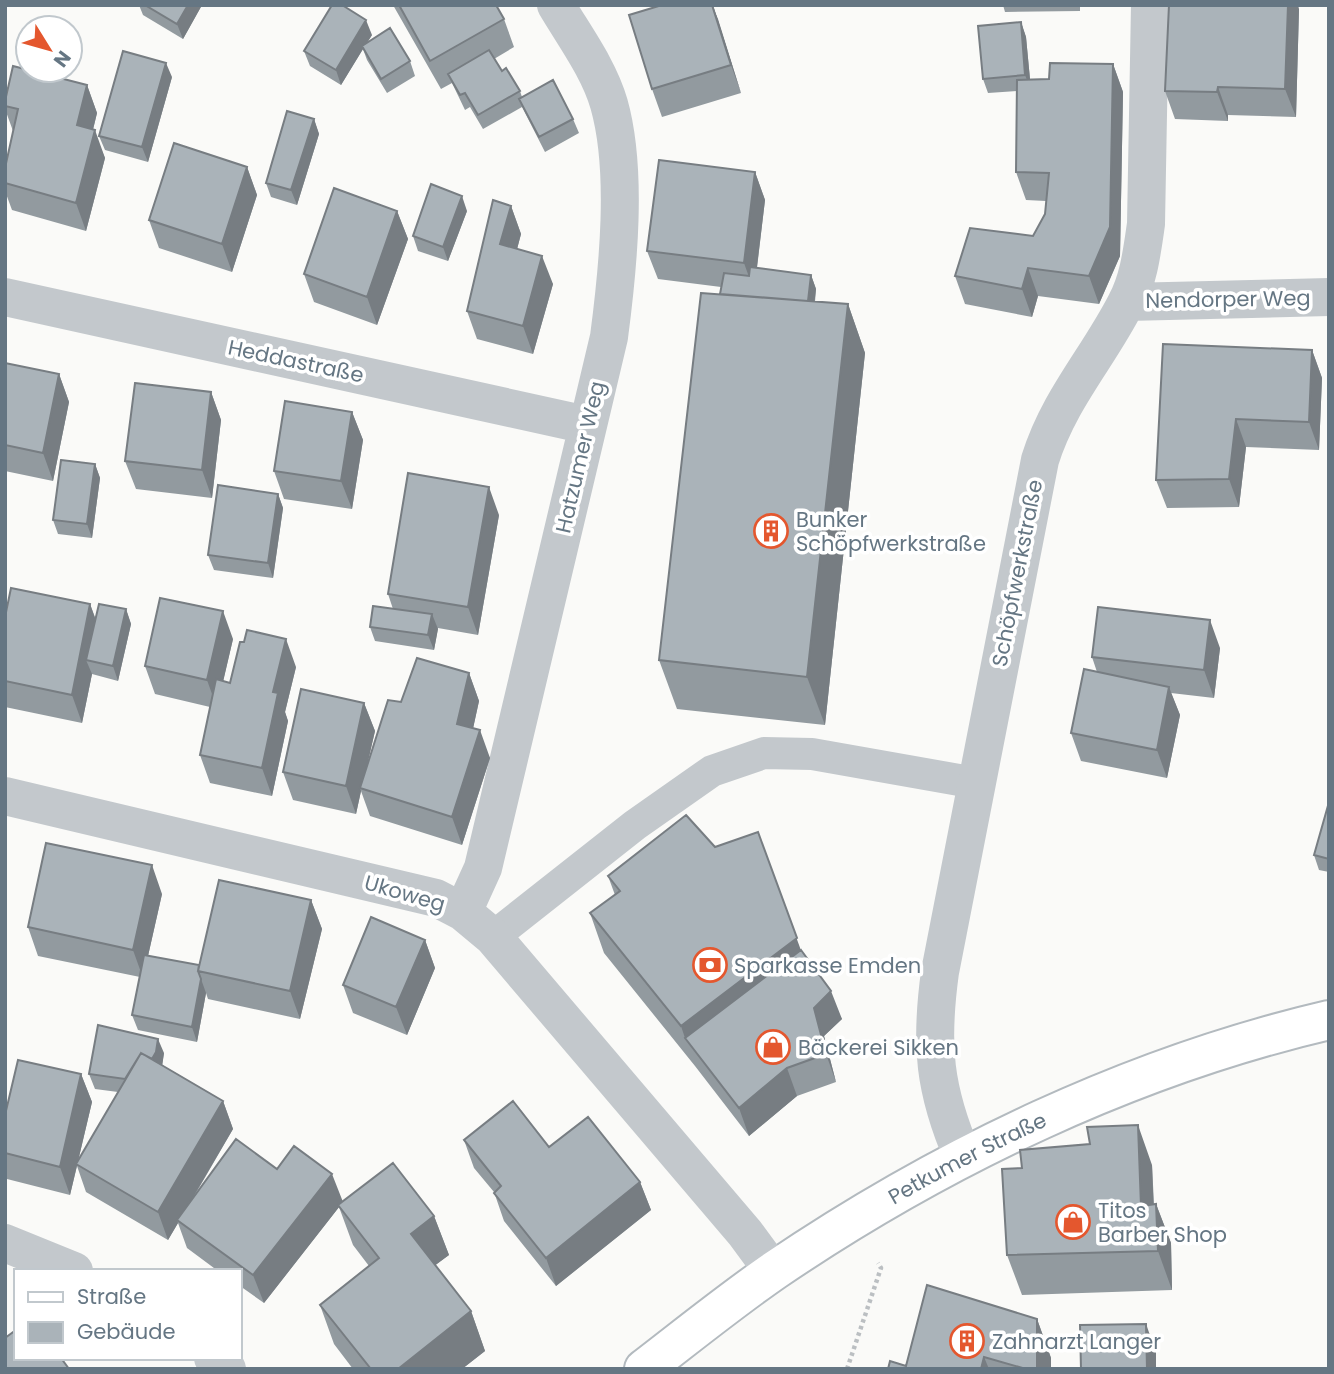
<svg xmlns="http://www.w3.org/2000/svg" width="1334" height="1374" font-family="Poppins,sans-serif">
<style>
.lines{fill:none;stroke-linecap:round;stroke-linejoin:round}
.secondary-casing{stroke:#b3babf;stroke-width:42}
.path{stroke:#bbbfc2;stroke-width:4.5;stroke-dasharray:3.5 3.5;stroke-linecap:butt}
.lane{stroke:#c3c8cc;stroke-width:32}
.street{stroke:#c3c8cc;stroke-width:38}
.secondary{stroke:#fff;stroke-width:38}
.wall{fill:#929a9f}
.shaded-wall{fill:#777d82}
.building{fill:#aab3b9;stroke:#777d82;stroke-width:2}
.labels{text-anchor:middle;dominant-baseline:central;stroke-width:7;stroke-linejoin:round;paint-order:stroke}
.street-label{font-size:21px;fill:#657683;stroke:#fff}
.poi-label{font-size:21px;fill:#657683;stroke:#fff;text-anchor:start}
</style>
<rect width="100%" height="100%" fill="#fafaf8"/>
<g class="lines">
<g class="secondary-casing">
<g id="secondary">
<path id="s1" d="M644,1369C687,1336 730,1301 775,1270C942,1157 1132,1066 1329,1020"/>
</g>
</g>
<path class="path" d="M847,1369L881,1268L878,1263"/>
<path class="lane" d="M493,937L635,825L712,771L764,753L812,754L976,783"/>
<path class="street" d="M5,297L587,425
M1127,302L1329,297
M5,796L436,898L463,912L493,937L745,1233L773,1271
M463,912L483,868L609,337C618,269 628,171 609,104C599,69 575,37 556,5
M963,1157C934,1090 930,1045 940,972L1040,460C1059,399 1098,358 1126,303C1139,279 1142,251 1146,224L1150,5
M5,1243L74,1271
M213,1358L227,1369"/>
<use href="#secondary" class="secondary"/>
</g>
<path class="wall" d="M139,5H202L183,39L143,15Z
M393,5H496L504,19L514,47L494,59L502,71L520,91L522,97L573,119L579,133L545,152L522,107L483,129L470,107L465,110L452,83L441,89Z
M662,5H713L741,93L662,117L652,89Z
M1003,5H1080V11L1005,12Z
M1299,9L1296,117L1228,115V121L1175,119L1165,91Z
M1021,22L1026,37L1030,79H1049L1113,64L1123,92L1120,256L1099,304L1038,296L1032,317L965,304L955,276L1033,236L1045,214L1046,201L1026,200L1016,172L1017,91L988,93L983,79Z
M372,35L367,43L410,61L415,76L387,93L367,60L363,49L341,85L310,66L304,51Z
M172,77L148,162L105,150L99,136Z
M87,85L97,113L93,130L105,158L86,231L12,210L5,191V168L13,131L5,109V101Z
M314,119L319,134L297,205L271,197L266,183Z
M247,167L257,195L232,272L159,248L149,220Z
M755,172L765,200L757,268L811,275L816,289L815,302L848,304L865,353L825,725L677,709L659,660L721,287L658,279L647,251Z
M511,206L521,234L517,249L553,284L533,354L477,339L467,311Z
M397,211L408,239L377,325L314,302L304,274Z
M467,211L448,261L418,251L413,236Z
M1312,350L1322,378L1319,450L1246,447L1239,507L1167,508L1156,480Z
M5,363L59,374L69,402L53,481L5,471Z
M211,392L221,420L212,498L136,489L125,461Z
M352,412L363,440L352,509L284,499L274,471Z
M95,464L100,478L92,538L58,534L53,520Z
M278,494L283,508L273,578L214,570L208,555Z
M499,515L478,635L438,628L434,650L375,641L370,627L393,609L388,594Z
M90,604L96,620L126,609L131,624L118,681L92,674L82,723L5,707V617Z
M233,639L223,681L230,683L296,667L285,712L288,721L272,796L210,783L200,755L210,707L155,694L145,666Z
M1220,648L1214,698L1171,693L1180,715L1167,778L1081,761L1071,733L1097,672L1092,657Z
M469,673L479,701L473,728L490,758L462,845L370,816L361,791L356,814L293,800L283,772L364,703L375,731L366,769L401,702Z
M1329,802V872L1319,870L1314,855Z
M608,876L801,950L842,1019L824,1036L836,1082L797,1096L749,1136L695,1066L604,953L590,913L615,895Z
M162,894L148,956L199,965L311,900L322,929L300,1019L208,999L206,993L197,1042L138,1030L132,1015L140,977L38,956L28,927Z
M425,940L435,968L407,1035L353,1013L343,985Z
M164,1053L162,1065L223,1101L233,1129L192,1200L277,1169L343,1202L434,1216L449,1255L435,1265L471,1311L485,1351L462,1369H353L334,1344L320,1305L369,1266L353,1245L339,1207L264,1303L240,1286V1271H218L187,1248L178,1223L168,1240L86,1192L77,1166L70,1195L7,1179L5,1175V1115L81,1074L92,1102L78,1161L118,1092L95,1089L89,1074Z
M464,1140L549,1147L640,1182L651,1210L556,1286L504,1221L494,1192L474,1168Z
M1152,1165L1154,1204H1156L1171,1243L1172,1290L1022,1295L1007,1255L1022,1168Z
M1037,1319L1051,1358V1369H888L906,1366Z"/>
<path class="shaded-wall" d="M188,5H202L183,39L177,24Z
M712,5L718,19L741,93L731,65Z
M1288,5H1298L1299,9L1296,117L1285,89Z
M366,20L372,35L363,49L362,46L363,49L341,85L336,70Z
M1021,22L1026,37L1031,90L1025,75Z
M166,63L172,77L148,162L142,147Z
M1113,64L1123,92L1120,256L1099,304L1089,276Z
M87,85L97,113L87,153L77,125Z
M1218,87L1228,115V121L1217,92Z
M314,119L319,134L297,205L291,190Z
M95,130L105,158L86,231L76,203Z
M247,167L257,195L232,272L222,244Z
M755,172L765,200L754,291L744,263Z
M462,196L467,211L448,261L443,247Z
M511,206L521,234L511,272L500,244Z
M397,211L408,239L377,325L367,297Z
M542,256L553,284L533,354L523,326Z
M1028,268L1038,296L1032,317L1022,289Z
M811,275L816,289L809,348L804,334Z
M848,304L865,353L825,725L807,677Z
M1312,350L1322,378L1319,450L1309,422Z
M59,374L69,402L53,481L43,453Z
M211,392L221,420L212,498L202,470Z
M352,412L363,440L352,509L341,481Z
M1236,419L1246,447L1239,507L1229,479Z
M95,464L100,478L92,538L87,524Z
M489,487L499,515L478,635L468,607Z
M278,494L283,508L273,578L268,563Z
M90,604L100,632L86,660L92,674L82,723L72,695Z
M126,609L131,624L118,681L113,666Z
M223,611L233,639L217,708L207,680Z
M432,614L438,629L434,650L428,635Z
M1210,620L1220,648L1214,698L1204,670Z
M286,639L296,667L285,712L288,721L272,796L262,768L273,692Z
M469,673L479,701L468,752L457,724Z
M1169,687L1180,715L1167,778L1157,750Z
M364,703L375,731L362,788H360L361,791L356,814L346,786Z
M480,730L490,758L462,845L452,817Z
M758,832L811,978L685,1038L681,1026Z
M152,865L162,894L143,978L133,950Z
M311,900L322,929L300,1019L290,991Z
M425,940L435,968L407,1035L396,1007Z
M201,979L206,993L197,1042L192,1027Z
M831,991L842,1019L824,1036L836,1082L826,1054L814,1008Z
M5,1037L7,1042L5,1051Z
M158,1039L164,1053L162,1067L137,1081Z
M787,1068L797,1096L749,1136L739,1108Z
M81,1074L92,1102L70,1195L60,1167Z
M223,1101L233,1129L179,1221L177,1220L178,1223L168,1240L158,1212Z
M1138,1125L1152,1165L1155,1245L1141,1206Z
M332,1174L343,1202L264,1303L253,1275Z
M640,1182L651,1210L556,1286L546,1258Z
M1156,1204L1171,1243L1172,1290L1158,1251Z
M434,1216L449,1255L425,1273L411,1234Z
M471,1311L485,1351L462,1369H398Z
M1037,1319L1051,1358V1369H1037Z
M1146,1324L1156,1352V1369H1147Z
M984,1357L989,1369H981Z"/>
<path class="building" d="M145,5H188L177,24Z
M332,5H342L366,20L336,70L304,51Z
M399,5H496L504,19L430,61Z
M662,5H712L731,65L652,89L629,15Z
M1169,5H1288L1285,89L1218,87L1217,92L1165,91Z
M1021,22L1025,75L983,79L978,26Z
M390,28L410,61L381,79L362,46Z
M489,50L502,71L506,68L520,91L478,115L465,93L460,95L448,74Z
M123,51L166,63L142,147L99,136Z
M1050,63L1113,64L1110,227L1089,276L1028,268L1022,289L955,276L970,228L1033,236L1045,214L1049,173L1016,172L1017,80L1049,79Z
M13,66L87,85L77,125L95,130L76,203L5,183V168L18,109L5,106V101Z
M553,80L573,119L539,137L519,99Z
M287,111L314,119L291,190L266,183Z
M174,143L247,167L222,244L149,220Z
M659,160L755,172L744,263L647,251Z
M431,184L462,196L443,247L413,236Z
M334,188L397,211L367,297L304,274Z
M493,200L511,206L500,244L542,256L523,326L467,311Z
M750,267L811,275L808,301L720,294L724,273L749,276Z
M701,293L848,304L807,677L659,660Z
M1163,344L1312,350L1309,422L1236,419L1229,479L1156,480Z
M5,363L59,374L43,453L5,445Z
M135,383L211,392L202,470L125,461Z
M285,401L352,412L341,481L274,471Z
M61,460L95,464L87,524L53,520Z
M408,473L489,487L468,607L388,594Z
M218,485L278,494L268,563L208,555Z
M11,588L90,604L72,695L5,681V617Z
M160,598L223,611L207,680L145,666Z
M99,604L126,609L113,666L86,660Z
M373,606L432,614L428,635L370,627Z
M1098,607L1210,620L1204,670L1092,657Z
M247,630L286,639L273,692L278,693L262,768L200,755L216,679L230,683L240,642H244Z
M417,658L469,673L457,724L480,730L452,817L360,788L388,700L401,702Z
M1084,669L1169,687L1157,750L1071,733Z
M301,689L364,703L346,786L283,772Z
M1329,802V859L1314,855Z
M686,815L715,847L758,832L797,938L681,1026L590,913L620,891L608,876Z
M46,843L152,865L133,950L28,927Z
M219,880L311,900L290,991L198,971Z
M371,917L425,940L396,1007L343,985Z
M801,950L831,991L814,1008L826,1054L787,1068L739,1108L685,1038Z
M144,955L199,965L198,971L201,979L192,1027L132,1015Z
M98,1025L158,1039L156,1052L152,1059L141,1053L125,1079L89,1074Z
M141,1053L223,1101L158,1212L76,1164Z
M18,1060L81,1074L60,1167L5,1153V1115Z
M513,1101L549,1147L588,1117L640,1182L546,1258L494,1193L501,1186L464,1140Z
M1138,1125L1141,1206L1156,1204L1158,1251L1007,1255L1002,1169L1022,1168L1020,1150L1090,1144L1087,1127Z
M236,1139L277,1169L294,1146L332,1174L253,1275L177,1220Z
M393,1163L434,1216L411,1234L471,1311L398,1369H371L320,1305L379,1258L338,1205Z
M927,1285L1037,1319V1369H1026L984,1357L981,1369H888L890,1361L906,1366Z
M1146,1324L1147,1369H1081L1080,1325Z
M16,1330V1358H61L69,1369H5V1338Z"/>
<defs>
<g id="building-ring" transform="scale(1.75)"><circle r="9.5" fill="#fff" stroke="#e4572e" stroke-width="1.5"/><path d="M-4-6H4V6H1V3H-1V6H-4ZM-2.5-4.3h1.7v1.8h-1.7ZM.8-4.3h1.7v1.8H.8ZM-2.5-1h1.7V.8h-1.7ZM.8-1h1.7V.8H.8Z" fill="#e4572e"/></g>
<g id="bank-ring" transform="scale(1.75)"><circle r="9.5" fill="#fff" stroke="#e4572e" stroke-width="1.5"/><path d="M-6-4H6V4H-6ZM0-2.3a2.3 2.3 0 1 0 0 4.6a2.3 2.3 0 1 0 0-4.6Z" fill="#e4572e"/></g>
<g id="shop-ring" transform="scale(1.75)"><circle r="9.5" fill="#fff" stroke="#e4572e" stroke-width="1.5"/><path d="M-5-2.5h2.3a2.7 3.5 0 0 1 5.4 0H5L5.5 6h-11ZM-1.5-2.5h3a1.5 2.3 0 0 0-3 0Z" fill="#e4572e"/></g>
</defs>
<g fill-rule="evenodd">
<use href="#building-ring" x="771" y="531"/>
<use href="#bank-ring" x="710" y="965"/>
<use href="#shop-ring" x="773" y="1047"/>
<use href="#shop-ring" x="1073" y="1222"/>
<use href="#building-ring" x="967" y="1341"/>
</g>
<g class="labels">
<g class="street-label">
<text transform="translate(1228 299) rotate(-1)">Nendorper Weg</text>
<text transform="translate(296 361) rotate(12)">Heddastraße</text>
<text transform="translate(580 457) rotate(-77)">Hatzumer Weg</text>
<text transform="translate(1017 573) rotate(-79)">Schöpfwerkstraße</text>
<text transform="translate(405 893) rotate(16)">Ukoweg</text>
<text stroke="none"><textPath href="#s1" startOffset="387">Petkumer Straße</textPath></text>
</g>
<g class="poi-label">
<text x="796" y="519">Bunker<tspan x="796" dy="24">Schöpfwerkstraße</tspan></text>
<text x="734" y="965">Sparkasse Emden</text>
<text x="798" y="1047">Bäckerei Sikken</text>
<text x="1098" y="1210">Titos<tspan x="1098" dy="24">Barber Shop</tspan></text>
<text x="992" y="1341">Zahnarzt Langer</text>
</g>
</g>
<rect width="1334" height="1374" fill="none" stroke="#657683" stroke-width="14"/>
<rect x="14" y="1269" width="228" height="91" fill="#ffffff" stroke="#c1c8cd" stroke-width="2"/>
<rect x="28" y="1292" width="35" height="10" fill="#ffffff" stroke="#c1c8cd" stroke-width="2"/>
<text x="77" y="1304" font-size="21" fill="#657683">Straße</text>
<rect x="28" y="1322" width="35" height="21" fill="#aab3b9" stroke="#c1c8cd" stroke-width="2"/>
<text x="77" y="1339" font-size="21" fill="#657683">Gebäude</text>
<g transform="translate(49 49) rotate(127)"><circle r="33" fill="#ffffff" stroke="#c1c8cd" stroke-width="2"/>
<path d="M0-5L12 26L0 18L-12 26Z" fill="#e4572e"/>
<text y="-10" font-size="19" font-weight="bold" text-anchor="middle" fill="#657683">N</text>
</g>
</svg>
